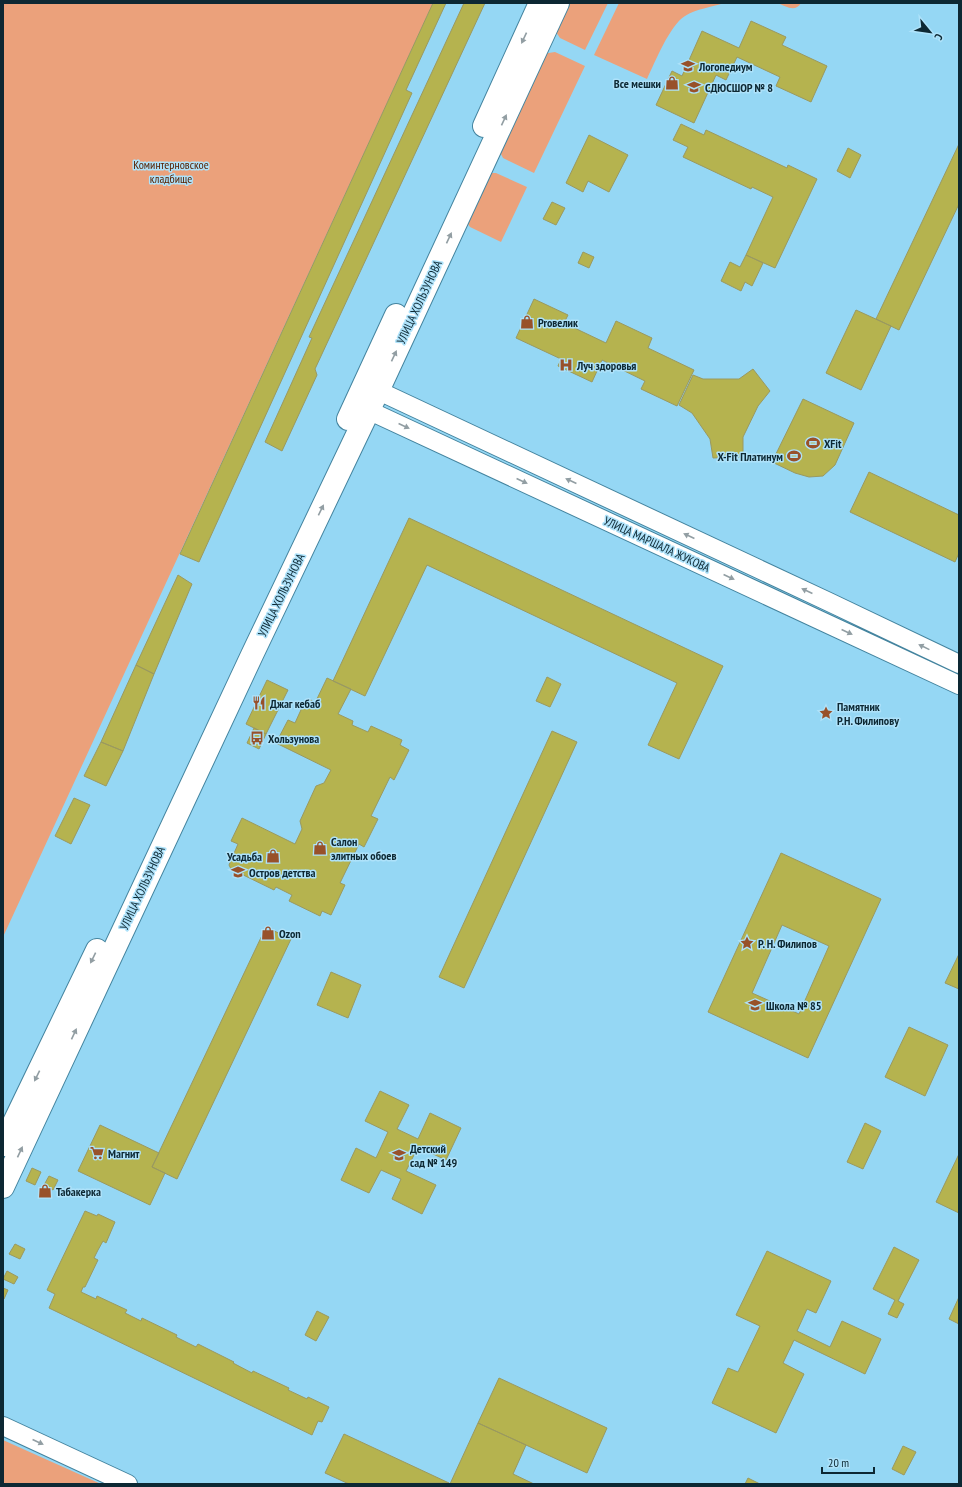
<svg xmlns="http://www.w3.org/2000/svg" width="962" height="1487" font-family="'PT Sans Narrow',sans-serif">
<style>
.green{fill:#eba17b}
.building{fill:#b5b34f;stroke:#9a9960;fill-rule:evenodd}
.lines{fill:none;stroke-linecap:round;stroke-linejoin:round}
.minor-casing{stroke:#44849f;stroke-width:20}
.major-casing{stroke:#44849f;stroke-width:24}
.minor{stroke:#fff;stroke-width:18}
.major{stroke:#fff;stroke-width:22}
.oneway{fill:#929ea3}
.labels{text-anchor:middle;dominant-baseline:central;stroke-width:3;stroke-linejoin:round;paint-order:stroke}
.poi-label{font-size:12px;font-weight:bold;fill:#0d2833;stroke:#aee2fa;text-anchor:start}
.park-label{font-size:12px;fill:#582100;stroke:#aee2fa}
.street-label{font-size:12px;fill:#0d2833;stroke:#aee2fa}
</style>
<rect width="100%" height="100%" fill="#95d7f4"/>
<path class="green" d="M3,3H433L3,937Z
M566,3H608L585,50L560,38L554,29Z
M619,3H724C712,7 696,9 685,16C670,25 655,62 647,79L594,55Z
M777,3H801C795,13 786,6 777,3Z
M555,52L585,66L534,173L503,158L498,148L542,54Z
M486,173H496L527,187L501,242L470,227L464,219Z
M3,1440L101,1484H3Z"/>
<path class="building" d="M433,3H446L406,90L412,93L199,562L180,554Z
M464,3H485L315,369L317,375L282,451L265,442L312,338L309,337Z
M751,21L786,37L782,45L827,66L811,102L776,86L780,77L737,57L726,80L716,75L694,123L656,105L672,71L682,76L702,31L739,48Z
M681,124L704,135L706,130L787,168L788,165L817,179L775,268L746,255L773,197L752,187L751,189L683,157L688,147L673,140Z
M589,135L628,155L609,192L588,181L583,192L566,183Z
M959,144V204L899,330L876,319Z
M848,148L861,155L850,178L837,171Z
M552,202L565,208L556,225L543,219Z
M583,252L594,257L589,268L578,263Z
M746,255L763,263L752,286L745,282L741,291L721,281L730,262L740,267Z
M534,299L568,315L564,323L606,343L616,321L652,338L648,348L694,370L677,406L641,389L645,381L602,360L592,382L558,366L561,359L516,338Z
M856,310L891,326L861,390L826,373Z
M753,369L770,391L758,406L743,437V457L713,458L710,439L692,413L679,405L693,375L703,379H739Z
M803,399L854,423L835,465L823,476L809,477L795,473L772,462Z
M869,472L959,515V553L955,562L850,512Z
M409,518L723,666L679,759L648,745L677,683L427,565L365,696L333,681Z
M178,575L192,584L154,674L136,665Z
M136,665L154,674L123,751L101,742Z
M547,677L561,684L550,707L536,701Z
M327,678L351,689L338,714L353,721L352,725L368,732L371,726L402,740L400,745L409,750L394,780L390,777L371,816L378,819L364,847L359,844L340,883L345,885L331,915L322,911L320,916L289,901L292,895L276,887L274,890L231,869L229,865L238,844L231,841L242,818L295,844L302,829L300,821L316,786L324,783L331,770L276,743L288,720L295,723L305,701L311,700L315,703Z
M267,680L288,690L266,734L246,724Z
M254,728L266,734L259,749L247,743Z
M552,731L577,742L464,988L439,977Z
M101,742L123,751L106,786L84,776Z
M74,798L90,805L71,844L55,836Z
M781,853L881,899L808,1058L708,1012ZM782,925L829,946L799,1014L752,993Z
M266,927L291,939L177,1179L152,1167Z
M959,954V989L945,983Z
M331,972L361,985L348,1018L317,1005Z
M909,1027L948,1045L925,1096L885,1077Z
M380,1091L409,1105L397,1129L418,1139L430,1113L461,1128L446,1160L418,1147L406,1171L436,1185L422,1214L392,1199L401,1179L381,1170L369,1193L341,1180L356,1148L376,1158L388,1132L365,1121Z
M865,1123L881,1131L863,1169L847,1162Z
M100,1125L159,1153L152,1167L165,1173L150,1205L78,1171Z
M959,1154V1213L936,1202Z
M32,1168L41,1172L35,1185L26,1181Z
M49,1176L58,1180L53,1190L44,1185Z
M85,1211L97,1216L98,1214L115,1222L106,1243L103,1241L98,1250L94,1258L98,1260L85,1287H83L81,1292L96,1299L97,1296L127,1310L125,1313L141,1321L142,1318L177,1335L176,1337L196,1347L198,1344L234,1362L233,1363L252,1373L253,1371L289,1388L288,1390L307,1399L308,1397L329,1407L322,1422L318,1421L312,1435L49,1308L55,1294L47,1290Z
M15,1244L25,1249L20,1259L9,1254Z
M894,1247L919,1260L898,1301L904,1304L897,1318L888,1314L895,1300L873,1289Z
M767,1251L831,1281L816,1313L807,1309L797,1331L830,1347L842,1321L881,1339L865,1374L794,1340L783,1363L804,1374L776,1433L712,1403L728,1368L738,1372L760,1326L736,1315Z
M7,1271L18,1277L14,1284L3,1279Z
M3,1288L8,1290L4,1299L3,1298Z
M959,1297V1324L949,1319Z
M317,1311L329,1317L316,1341L305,1335Z
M499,1378L607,1428L587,1473L478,1423Z
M478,1423L526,1445L513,1474L534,1484H450Z
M344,1434L449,1483L349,1484L325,1473Z
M903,1446L916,1452L904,1475L892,1469Z
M748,1478L760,1484H745Z"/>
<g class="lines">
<g class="minor-casing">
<path id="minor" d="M366,385L829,602L959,664
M357,405L959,685
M3,1426L128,1484"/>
</g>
<g class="major-casing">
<path id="major" d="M484,126L540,3
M348,419L396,315
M3,1145L97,950
M3,1187L252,655L378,391L558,3"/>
</g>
<use href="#minor" class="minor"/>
<use href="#major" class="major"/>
</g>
<defs><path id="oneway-solid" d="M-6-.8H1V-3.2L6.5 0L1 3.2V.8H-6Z"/></defs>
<g class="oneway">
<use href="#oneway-solid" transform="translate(524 38) rotate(115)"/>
<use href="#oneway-solid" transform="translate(504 120) rotate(-65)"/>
<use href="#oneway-solid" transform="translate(449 238) rotate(-65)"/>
<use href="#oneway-solid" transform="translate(394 356) rotate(-65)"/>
<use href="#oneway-solid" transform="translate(404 426) rotate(25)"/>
<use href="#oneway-solid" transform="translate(522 481) rotate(25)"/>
<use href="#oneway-solid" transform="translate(571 481) rotate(-155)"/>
<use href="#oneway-solid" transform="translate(321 510) rotate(-64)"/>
<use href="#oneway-solid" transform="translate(689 536) rotate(-155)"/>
<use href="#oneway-solid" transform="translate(729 577) rotate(25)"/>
<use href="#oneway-solid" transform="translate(807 591) rotate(-155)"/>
<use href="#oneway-solid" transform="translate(847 632) rotate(25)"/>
<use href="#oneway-solid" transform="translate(924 647) rotate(-154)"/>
<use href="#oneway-solid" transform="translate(93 958) rotate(116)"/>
<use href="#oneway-solid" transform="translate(74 1034) rotate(-65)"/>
<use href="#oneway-solid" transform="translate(37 1076) rotate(116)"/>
<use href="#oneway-solid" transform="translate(20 1152) rotate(-65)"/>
<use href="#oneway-solid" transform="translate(38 1442) rotate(25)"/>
</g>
<defs>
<g id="school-bare" transform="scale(1.08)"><path d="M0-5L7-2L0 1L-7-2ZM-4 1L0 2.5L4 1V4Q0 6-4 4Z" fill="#98512a" stroke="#aee2fa" stroke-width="2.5" paint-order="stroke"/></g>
<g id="shop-bare" transform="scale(1.08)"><path d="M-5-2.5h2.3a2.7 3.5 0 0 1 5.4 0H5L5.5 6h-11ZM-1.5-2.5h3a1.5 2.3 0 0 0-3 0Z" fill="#98512a" stroke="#aee2fa" stroke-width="2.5" paint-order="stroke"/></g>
<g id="hospital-bare" transform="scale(1.08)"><path d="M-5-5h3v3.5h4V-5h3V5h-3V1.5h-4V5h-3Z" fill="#98512a" stroke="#aee2fa" stroke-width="2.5" paint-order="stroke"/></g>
<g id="stadium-bare" transform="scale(1.08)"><path d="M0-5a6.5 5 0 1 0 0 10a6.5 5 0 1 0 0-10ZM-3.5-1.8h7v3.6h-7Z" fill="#98512a" stroke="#aee2fa" stroke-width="2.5" paint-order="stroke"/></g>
<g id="restaurant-bare" transform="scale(1.08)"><path d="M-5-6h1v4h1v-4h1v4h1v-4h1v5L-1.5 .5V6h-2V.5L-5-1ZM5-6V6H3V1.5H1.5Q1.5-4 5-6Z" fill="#98512a" stroke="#aee2fa" stroke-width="2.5" paint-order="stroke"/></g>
<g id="sight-bare" transform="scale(1.08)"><path d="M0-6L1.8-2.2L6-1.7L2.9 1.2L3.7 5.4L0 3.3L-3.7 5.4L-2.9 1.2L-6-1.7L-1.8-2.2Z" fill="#98512a" stroke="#aee2fa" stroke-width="2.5" paint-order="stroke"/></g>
<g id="bus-bare" transform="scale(1.08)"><path d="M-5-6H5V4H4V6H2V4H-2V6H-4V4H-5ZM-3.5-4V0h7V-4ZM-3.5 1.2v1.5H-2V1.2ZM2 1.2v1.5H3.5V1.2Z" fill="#98512a" stroke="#aee2fa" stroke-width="2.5" paint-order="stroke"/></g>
<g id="supermarket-bare" transform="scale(1.08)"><path d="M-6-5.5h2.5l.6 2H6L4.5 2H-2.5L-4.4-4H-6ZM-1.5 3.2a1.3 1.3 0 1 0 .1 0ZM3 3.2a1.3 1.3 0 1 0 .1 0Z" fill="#98512a" stroke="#aee2fa" stroke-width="2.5" paint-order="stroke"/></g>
</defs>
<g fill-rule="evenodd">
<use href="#school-bare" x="688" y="66"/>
<use href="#shop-bare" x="672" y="83"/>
<use href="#school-bare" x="694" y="87"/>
<use href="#shop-bare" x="527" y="322"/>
<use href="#hospital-bare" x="566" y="365"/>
<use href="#stadium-bare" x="813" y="443"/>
<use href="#stadium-bare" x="794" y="456"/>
<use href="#restaurant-bare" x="259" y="703"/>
<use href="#sight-bare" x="826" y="713"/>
<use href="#bus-bare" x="257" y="738"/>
<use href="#shop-bare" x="320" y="848"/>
<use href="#shop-bare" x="273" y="856"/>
<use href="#school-bare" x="238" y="872"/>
<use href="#shop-bare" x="268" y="933"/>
<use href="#sight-bare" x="747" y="943"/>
<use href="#school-bare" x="755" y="1005"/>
<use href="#supermarket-bare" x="97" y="1153"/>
<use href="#school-bare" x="399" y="1155"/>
<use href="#shop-bare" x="45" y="1191"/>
</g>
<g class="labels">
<g class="poi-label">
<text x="699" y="66">Логопедиум</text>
<text x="661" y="83" text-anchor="end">Все мешки</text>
<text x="705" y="87">СДЮСШОР № 8</text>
<text x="538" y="322">Proвелик</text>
<text x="577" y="365">Луч здоровья</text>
<text x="824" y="443">XFit</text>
<text x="783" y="456" text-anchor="end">X-Fit Платинум</text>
<text x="270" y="703">Джаг кебаб</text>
<text x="837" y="706">Памятник<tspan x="837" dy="14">Р.Н. Филипову</tspan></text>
<text x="268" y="738">Хользунова</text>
<text x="331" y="841">Салон<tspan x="331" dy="14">элитных обоев</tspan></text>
<text x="262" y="856" text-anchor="end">Усадьба</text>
<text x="249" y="872">Остров детства</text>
<text x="279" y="933">Ozon</text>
<text x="758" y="943">Р. Н. Филипов</text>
<text x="766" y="1005">Школа № 85</text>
<text x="410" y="1148">Детский<tspan x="410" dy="14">сад № 149</tspan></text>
<text x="108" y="1153">Магнит</text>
<text x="56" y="1191">Табакерка</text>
</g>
<g class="park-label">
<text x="171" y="164">Коминтерновское<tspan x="171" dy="14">кладбище</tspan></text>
</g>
<g class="street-label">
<text transform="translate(419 302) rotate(-65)">УЛИЦА ХОЛЬЗУНОВА</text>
<text transform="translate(657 544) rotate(25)">УЛИЦА МАРШАЛА ЖУКОВА</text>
<text transform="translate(281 595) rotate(-64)">УЛИЦА ХОЛЬЗУНОВА</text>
<text transform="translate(142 888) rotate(-65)">УЛИЦА ХОЛЬЗУНОВА</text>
</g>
</g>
<rect width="962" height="1487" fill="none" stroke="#0d2833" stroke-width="8"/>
<g transform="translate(930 32) rotate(119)" stroke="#aee2fa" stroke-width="3" paint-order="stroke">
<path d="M0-3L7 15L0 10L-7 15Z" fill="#0d2833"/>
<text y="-6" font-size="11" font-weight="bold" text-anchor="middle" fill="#0d2833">С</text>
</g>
<path d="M822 1467v6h52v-6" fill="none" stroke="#0d2833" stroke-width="2"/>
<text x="828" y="1467" font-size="12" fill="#0d2833" stroke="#aee2fa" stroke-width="3" paint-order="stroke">20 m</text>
</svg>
